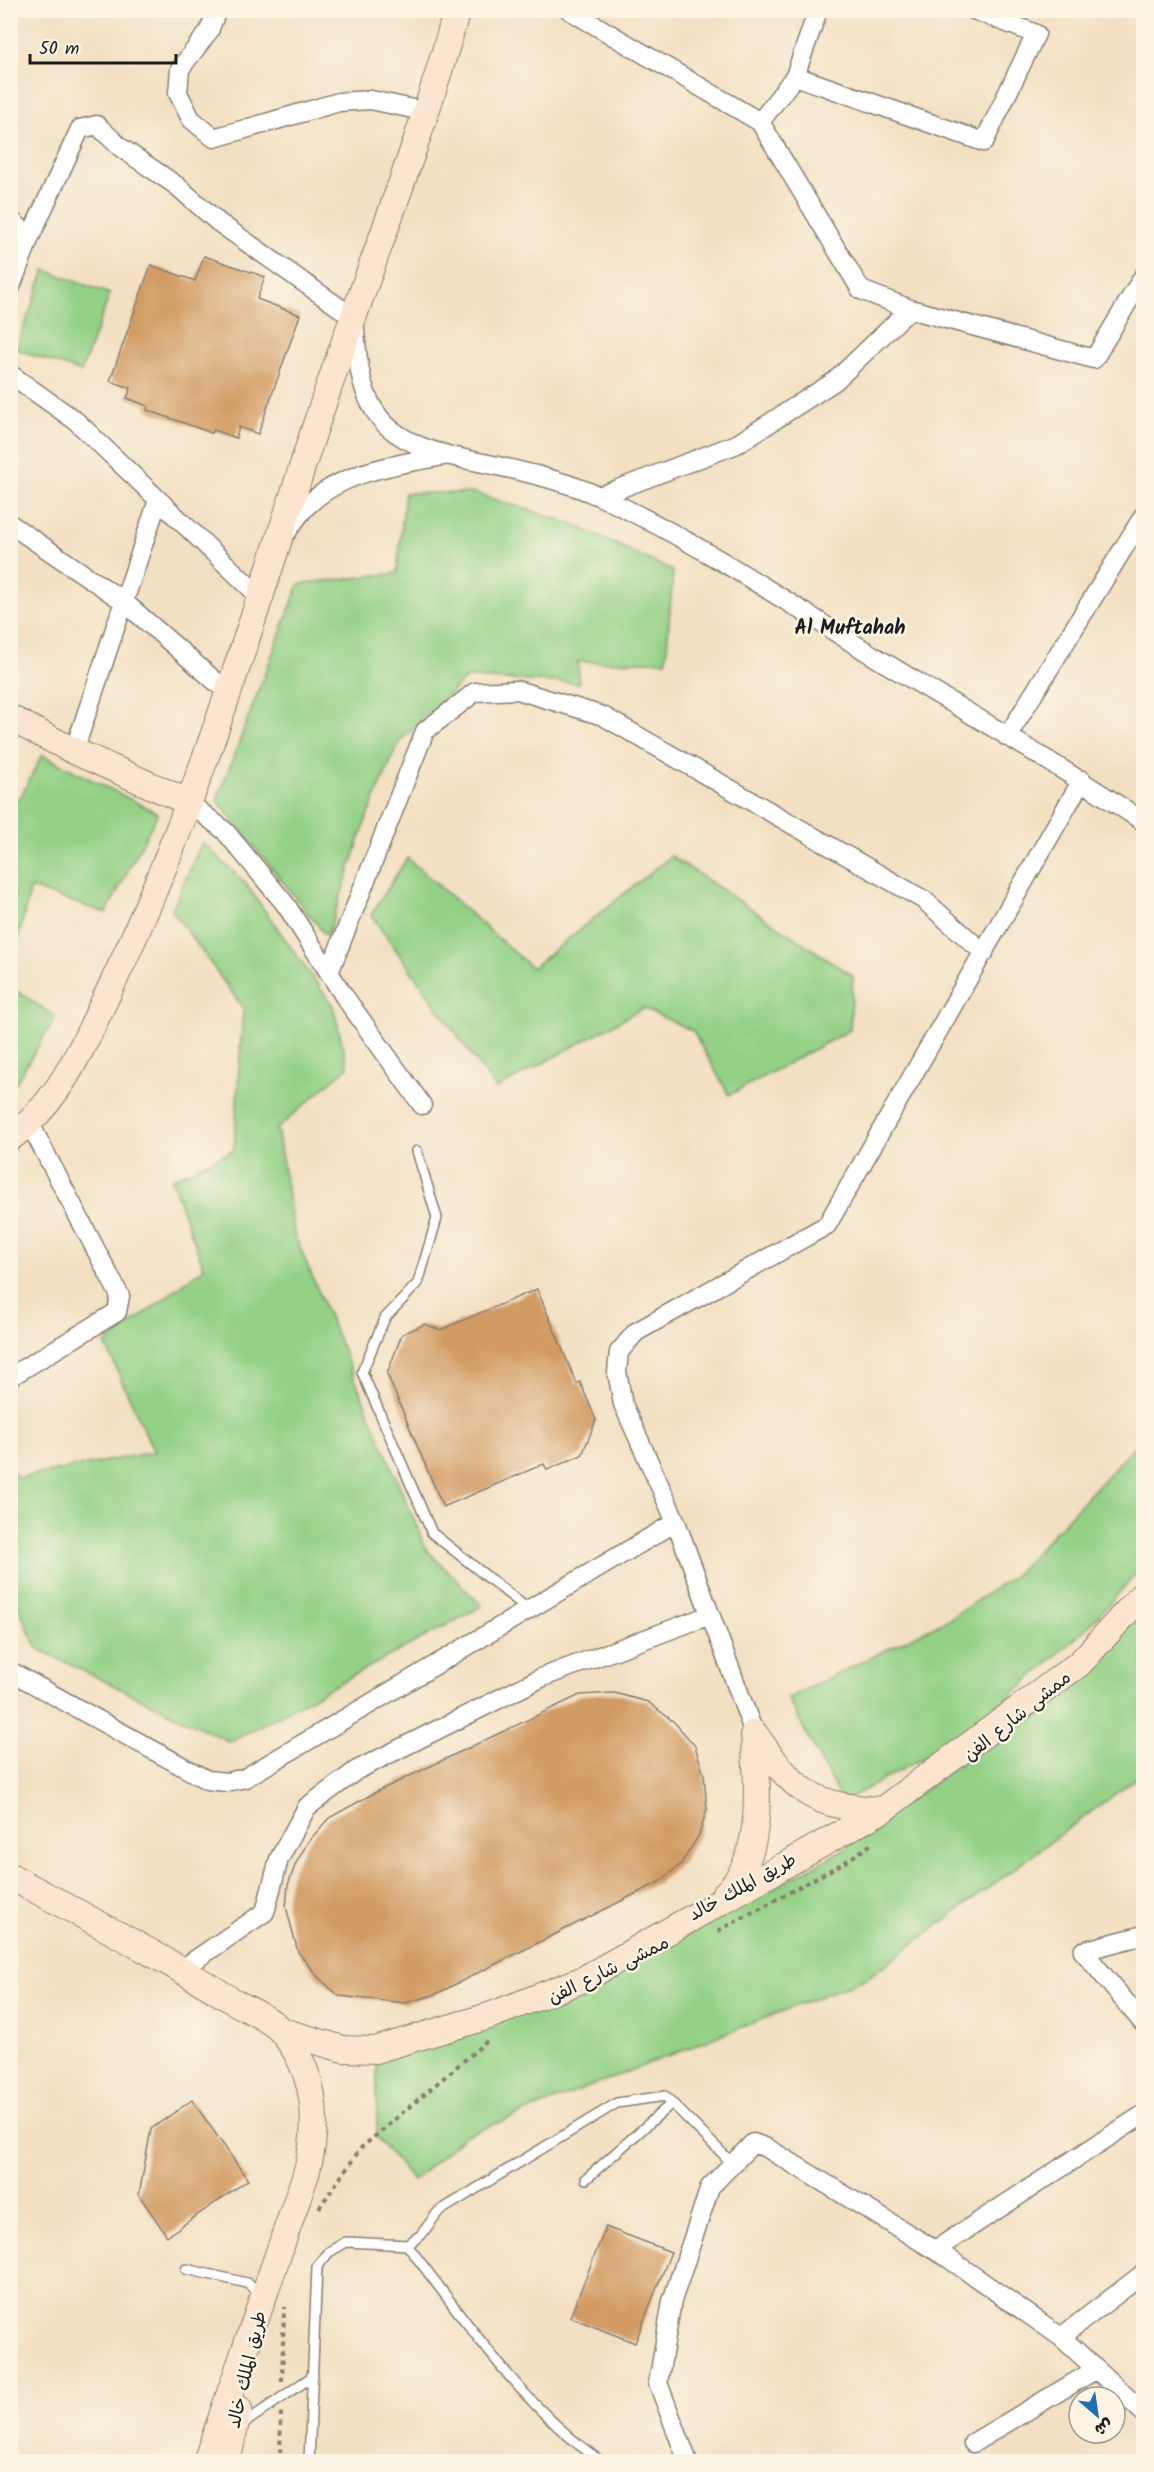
<svg xmlns="http://www.w3.org/2000/svg" width="1154" height="2472" font-family="Kalam,'Playpen Sans Arabic',sans-serif">
<style>
.green{fill:#94d187;stroke:#587652;stroke-width:1.5}
.building{fill:#d19b64}
.lines{fill:none;stroke-linecap:round;stroke-linejoin:round}
.lane-casing{stroke:#887e70;stroke-width:12}
.street-casing{stroke:#887e70;stroke-width:21}
.secondary-casing{stroke:#887e70;stroke-width:28}
.path{stroke:#887e70;stroke-width:4;stroke-dasharray:4.5 4.5;stroke-linecap:butt}
.lane{stroke:#fff;stroke-width:9}
.street{stroke:#fff;stroke-width:18}
.secondary{stroke:#fce5cf;stroke-width:26}
.labels{text-anchor:middle;dominant-baseline:central;stroke-width:5;stroke-linejoin:round;paint-order:stroke}
.street-label{font-size:18px;fill:#1c1c1c;stroke:#fcf5e5}
.neighbourhood-label{font-size:20px;font-weight:bold;fill:#1c1c1c;stroke:#fcf5e5}
</style>
<rect width="100%" height="100%" fill="#fcf5e5"/>
<filter id="ink" filterUnits="userSpaceOnUse"><feTurbulence type="fractalNoise" baseFrequency=".0167" numOctaves="2"/><feDisplacementMap in="SourceGraphic" scale="12" xChannelSelector="R" yChannelSelector="G"/><feConvolveMatrix kernelMatrix="1 2 1 2 8 2 1 2 1" color-interpolation-filters="sRGB"/></filter>
<filter id="wash" filterUnits="userSpaceOnUse"><feTurbulence type="fractalNoise" baseFrequency=".008" numOctaves="4" result="noise"/><feDisplacementMap in="SourceGraphic" scale="24" xChannelSelector="R" yChannelSelector="G"/><feGaussianBlur stdDeviation="1.35" result="paint"/><feColorMatrix in="noise" values="0 0 0 0 0 0 0 0 0 0 0 0 0 0 0 0 0 1.4 0 .05"/><feComposite in="paint" operator="in"/></filter>
<g filter="url(#wash)">
<rect width="100%" height="100%" fill="#f3e0c3"/>
<path class="green" d="M45,270L110,294L81,372L16,349Z
M405,493H474L570,523L673,571L666,661L578,662L579,683L466,678L399,742L367,817L327,937L217,800L299,584L397,573Z
M42,755L158,813L106,913L31,888L11,966V795L19,800Z
M202,842L245,883L333,1006L348,1067L277,1129L294,1233L426,1549L482,1606L230,1742L36,1648L11,1588V1470L19,1478L154,1452L105,1344L204,1268L171,1179L234,1150L243,1008L172,910Z
M671,856L853,976L850,1030L729,1095L693,1031L643,1008L496,1089L371,915L407,858L532,968Z
M11,987L56,1017L13,1087L10,1085Z
M1143,1437V1566L1090,1625L969,1733L842,1802L788,1698L949,1619L1015,1575Z
M1143,1613V1773L867,1978L464,2136L413,2181L377,2138V2058L605,1981L841,1851L1008,1728Z"/>
<g id="blocks">
<path class="building" d="M204,256L265,277L257,299L300,315L258,434L239,427L236,438L214,430L212,433L147,410L148,406L127,398L131,388L110,381L151,265L195,281Z
M537,1289L577,1384L580,1382L596,1420L582,1455L547,1470L544,1464L443,1507L387,1374L402,1334L425,1324L440,1330Z
M614,1693L648,1702L674,1722L695,1746L704,1775L707,1809L699,1835L681,1864L659,1882L434,1995L405,2003L339,1996L318,1977L298,1952L286,1907L288,1885L296,1863L308,1842L329,1818L378,1791L580,1695Z
M192,2100L248,2180L167,2236L139,2195L151,2129Z
M606,2227L671,2252L635,2343L570,2317Z"/>
</g>
</g>
<g filter="url(#ink)">
<use href="#blocks" fill-opacity="0" stroke="#887e70" stroke-width="1.5"/>
<g class="lines">
<g class="lane-casing">
<path id="lane" d="M417,1151L437,1218L418,1283L385,1318L362,1372L432,1533L529,1610
M586,2179L672,2103
M407,2245C467,2321 521,2406 602,2462
M186,2269L247,2283L261,2295
M240,2426L313,2376
M309,2462L317,2267L329,2252L346,2242L407,2245L421,2235L438,2212L617,2103L665,2096L733,2164"/>
</g>
<g class="street-casing">
<path id="street" d="M217,10L209,31L180,69L178,93L191,119L214,138L339,102L371,100L427,112
M569,10L760,122L861,290L910,309L1094,359L1144,275
M795,76L984,142L1036,34L974,10
M760,122L795,76L818,10
M10,219L30,237L10,289
M30,237L80,129L97,125L120,147L177,186L218,222L354,318C357,358 359,408 396,433C424,453 460,458 493,465C529,473 568,482 601,497C696,541 784,600 872,655C963,710 1056,763 1144,822
M10,374L76,421L259,596
M600,496L737,444L835,381L910,309
M10,524L123,601L230,694
M287,532C293,523 299,514 307,506C342,471 398,464 444,456
M1007,737L1144,515
M74,751L158,500
M188,802L225,831L286,905L344,996L422,1105
M329,973L425,731L475,692L517,690L603,716L924,900L984,953
M10,1377L117,1312L120,1296L30,1124
M10,1671L207,1780L227,1782L245,1778L676,1522
M754,1733L676,1522L623,1404L617,1372L619,1352L636,1332L827,1225L1082,780
M1144,1935L1083,1951L1144,2024
M182,1969L265,1912L279,1859L307,1807L357,1770L543,1677L710,1615
M935,2250L1144,2114
M1061,2337L1144,2273
M973,2443L1095,2370
M688,2462L658,2383L672,2301L710,2187L753,2143L767,2148L948,2258L1061,2337L1144,2413"/>
</g>
<g class="secondary-casing">
<path id="secondary" d="M10,718L74,751L188,802
M10,1138C62,1101 84,1042 111,987C194,813 250,628 309,446C356,300 416,158 457,10
M754,1733C794,1790 810,1807 882,1810
M10,1876C85,1917 161,1956 233,2001C248,2010 272,2019 283,2033C317,2075 320,2124 306,2174L206,2462
M724,1895C766,1858 757,1783 754,1733
M282,2031L343,2049L375,2050L489,2016L584,1979L882,1810L1080,1663L1144,1593
M227,2462L239,2409"/>
</g>
<path class="path" d="M718,1931L847,1861L873,1843
M319,2208L361,2148L487,2041
M282,2381L284,2307
M280,2462L281,2412"/>
<use href="#lane" class="lane"/>
<use href="#street" class="street"/>
<use href="#secondary" class="secondary"/>
</g>
</g>
<g class="labels">
<g class="street-label">
<text transform="translate(1018 1717) rotate(-39)">ممشى شارع الفن</text>
<text transform="translate(743 1888) rotate(-29)">طريق الملك خالد</text>
<text transform="translate(609 1971) rotate(-26)">ممشى شارع الفن</text>
<text transform="translate(248 2370) rotate(-77)">طريق الملك خالد</text>
</g>
<g class="neighbourhood-label">
<text x="850" y="629">Al Muftahah</text>
</g>
</g>
<rect width="1154" height="2472" fill="none" stroke="#fcf5e5" stroke-width="36"/>
<g transform="translate(1097 2415) rotate(151)"><circle r="28" fill="#fcf5e5" stroke="#a29e95" stroke-width="1.5"/>
<path d="M0-4.5L10 22L0 15L-10 22Z" fill="#1f6fb2"/>
<text y="-9" font-size="16" font-weight="bold" text-anchor="middle" fill="#1c1c1c">ش</text>
</g>
<path d="M30 54v9h146v-9" fill="none" stroke="#1c1c1c" stroke-width="3"/>
<text x="39" y="54" font-size="18" fill="#1c1c1c" stroke="#fcf5e5" stroke-width="4.5" paint-order="stroke">50 m</text>
</svg>
